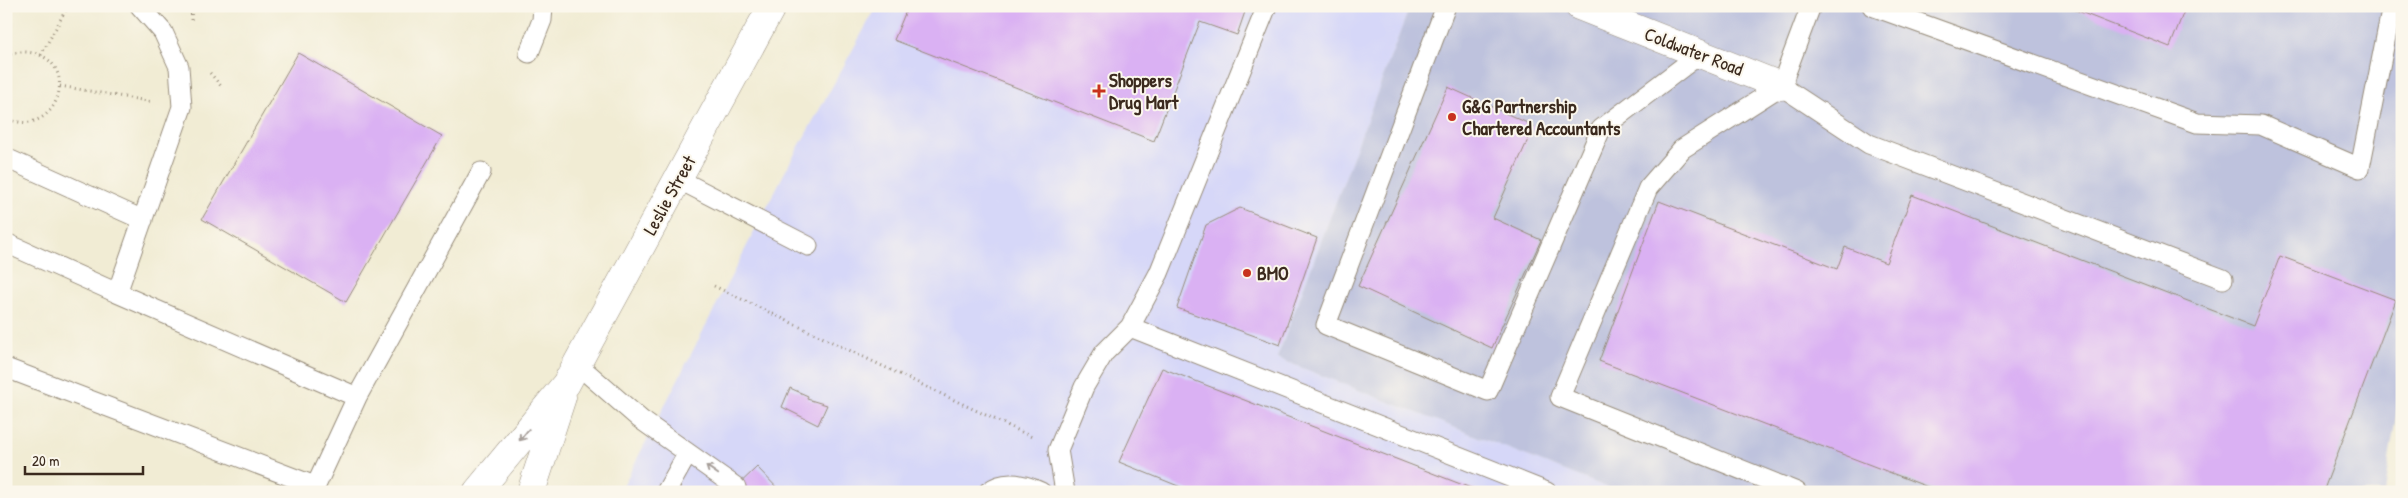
<svg xmlns="http://www.w3.org/2000/svg" width="2408" height="498" font-family="'Patrick Hand',sans-serif">
<style>
.built{fill:#d6d7f8}
.industrial{fill:#bec2dd}
.building{fill:#dab1f3}
.lines{fill:none;stroke-linecap:round;stroke-linejoin:round}
.service-casing{stroke:#968b79;stroke-width:21}
.minor-casing{stroke:#968b79;stroke-width:29}
.secondary-casing{stroke:#968b79;stroke-width:29}
.path{stroke:#968b79;stroke-width:3;stroke-dasharray:1 4;stroke-linecap:butt}
.service{stroke:#fff;stroke-width:19}
.minor{stroke:#fff;stroke-width:28}
.secondary{stroke:#fff;stroke-width:28}
.oneway{stroke:#a79f9a}
.poi-dot{fill:#c8321e;stroke:#fbf7ec;stroke-width:2}
.labels{text-anchor:middle;dominant-baseline:central;stroke-width:4;stroke-linejoin:round;paint-order:stroke}
.street-label{font-size:19px;fill:#3b2a1e;stroke:#fbf7ec}
.poi-label{font-size:19px;font-weight:bold;fill:#3b2a1e;stroke:#fbf7ec;text-anchor:start}
</style>
<rect width="100%" height="100%" fill="#fbf7ec"/>
<filter id="ink" filterUnits="userSpaceOnUse"><feTurbulence type="fractalNoise" baseFrequency=".02" numOctaves="2"/><feDisplacementMap in="SourceGraphic" scale="10" xChannelSelector="R" yChannelSelector="G"/><feConvolveMatrix kernelMatrix="1 2 1 2 8 2 1 2 1" color-interpolation-filters="sRGB"/></filter>
<filter id="wash" filterUnits="userSpaceOnUse"><feTurbulence type="fractalNoise" baseFrequency=".0096" numOctaves="4" result="noise"/><feDisplacementMap in="SourceGraphic" scale="20" xChannelSelector="R" yChannelSelector="G"/><feGaussianBlur stdDeviation="1.12" result="paint"/><feColorMatrix in="noise" values="0 0 0 0 0 0 0 0 0 0 0 0 0 0 0 0 0 1.4 0 .05"/><feComposite in="paint" operator="in"/></filter>
<g filter="url(#wash)">
<rect width="100%" height="100%" fill="#f1ecd4"/>
<path class="built" d="M877,6H1410L1277,358L1619,492H620L788,166Z"/>
<path class="industrial" d="M1410,6H2402V377L2384,492H1619L1277,358Z"/>
<g id="blocks">
<path class="building" d="M908,6H1247L1237,35L1200,22L1154,141L894,40Z
M2065,6H2186L2170,47Z
M298,53L442,136L346,302L202,219Z
M1448,87L1534,126L1493,218L1541,240L1492,348L1358,286Z
M1912,195L2253,326L2280,256L2396,300L2323,492H1941L1599,361L1659,201L1837,269L1845,247L1886,263Z
M1240,208L1317,238L1280,345L1177,308L1206,225Z
M1162,368L1481,492H1193L1119,462Z
M790,388L808,396L807,399L827,405L818,425L782,407Z
M757,467L781,492H731Z"/>
</g>
</g>
<g filter="url(#ink)">
<use href="#blocks" fill-opacity="0" stroke="#968b79" stroke-width="1"/>
<g class="lines">
<g class="service-casing">
<path id="service" d="M1446,6L1326,325L1488,391L1601,129L1700,54
M1872,6L2197,123L2261,125L2360,168L2392,6
M529,53L542,20L543,6
M1781,86L1869,144L2223,279
M6,158L143,220
M678,179L808,246
M6,243L117,293L182,107L179,67L163,32L140,6
M117,293L357,397L313,492
M1130,327L1547,492
M577,364L640,419L736,487
M6,368L315,486
M357,397L481,172
M666,492L688,453
M988,492C1004,479 1024,484 1041,492
M1065,492L1058,450L1084,387L1104,353L1130,327L1159,273L1267,6
M1797,492L1560,397L1648,188L1682,149L1781,86L1811,6"/>
</g>
<g class="minor-casing">
<path id="minor" d="M1579,6L1781,86"/>
</g>
<g class="secondary-casing">
<path id="secondary" d="M477,492L566,384L772,6
M531,492L562,397"/>
</g>
<path class="path" d="M191,20L192,6
M41,55L68,6
M6,56C16,51 26,51 37,54C81,68 55,141 6,118
M210,73L221,86
M60,86L153,102
M714,286L1032,437"/>
<use href="#service" class="service"/>
<use href="#minor" class="minor"/>
<use href="#secondary" class="secondary"/>
</g>
<defs><path id="oneway-shaft" d="M-6 0H5M1.5-3L5.5 0L1.5 3" fill="none" stroke-width="1.6" stroke-linecap="round" stroke-linejoin="round" transform="scale(1.25)"/></defs>
<g class="oneway">
<use href="#oneway-shaft" transform="translate(524 435) rotate(129)"/>
<use href="#oneway-shaft" transform="translate(712 470) rotate(-145)"/>
</g>
</g>
<g class="poi-dot">
<path d="M1096.5 83.5h5v5h5v5h-5v5h-5v-5h-5v-5h5z"/>
<circle cx="1452" cy="117" r="5"/>
<circle cx="1247" cy="273" r="5"/>
</g>
<g class="labels">
<g class="street-label">
<text transform="translate(1694 51) rotate(21)">Coldwater Road</text>
<text transform="translate(669 195) rotate(-61)">Leslie Street</text>
</g>
<g class="poi-label">
<text x="1109" y="80">Shoppers<tspan x="1109" dy="22">Drug Mart</tspan></text>
<text x="1462" y="106">G&amp;G Partnership<tspan x="1462" dy="22">Chartered Accountants</tspan></text>
<text x="1257" y="273">BMO</text>
</g>
</g>
<rect width="2408" height="498" fill="none" stroke="#fbf7ec" stroke-width="25"/>
<path d="M25 466v8h118v-8" fill="none" stroke="#3b2a1e" stroke-width="2.5"/>
<text x="32" y="466" font-size="15" fill="#3b2a1e" stroke="#fbf7ec" stroke-width="4" paint-order="stroke">20 m</text>
</svg>
